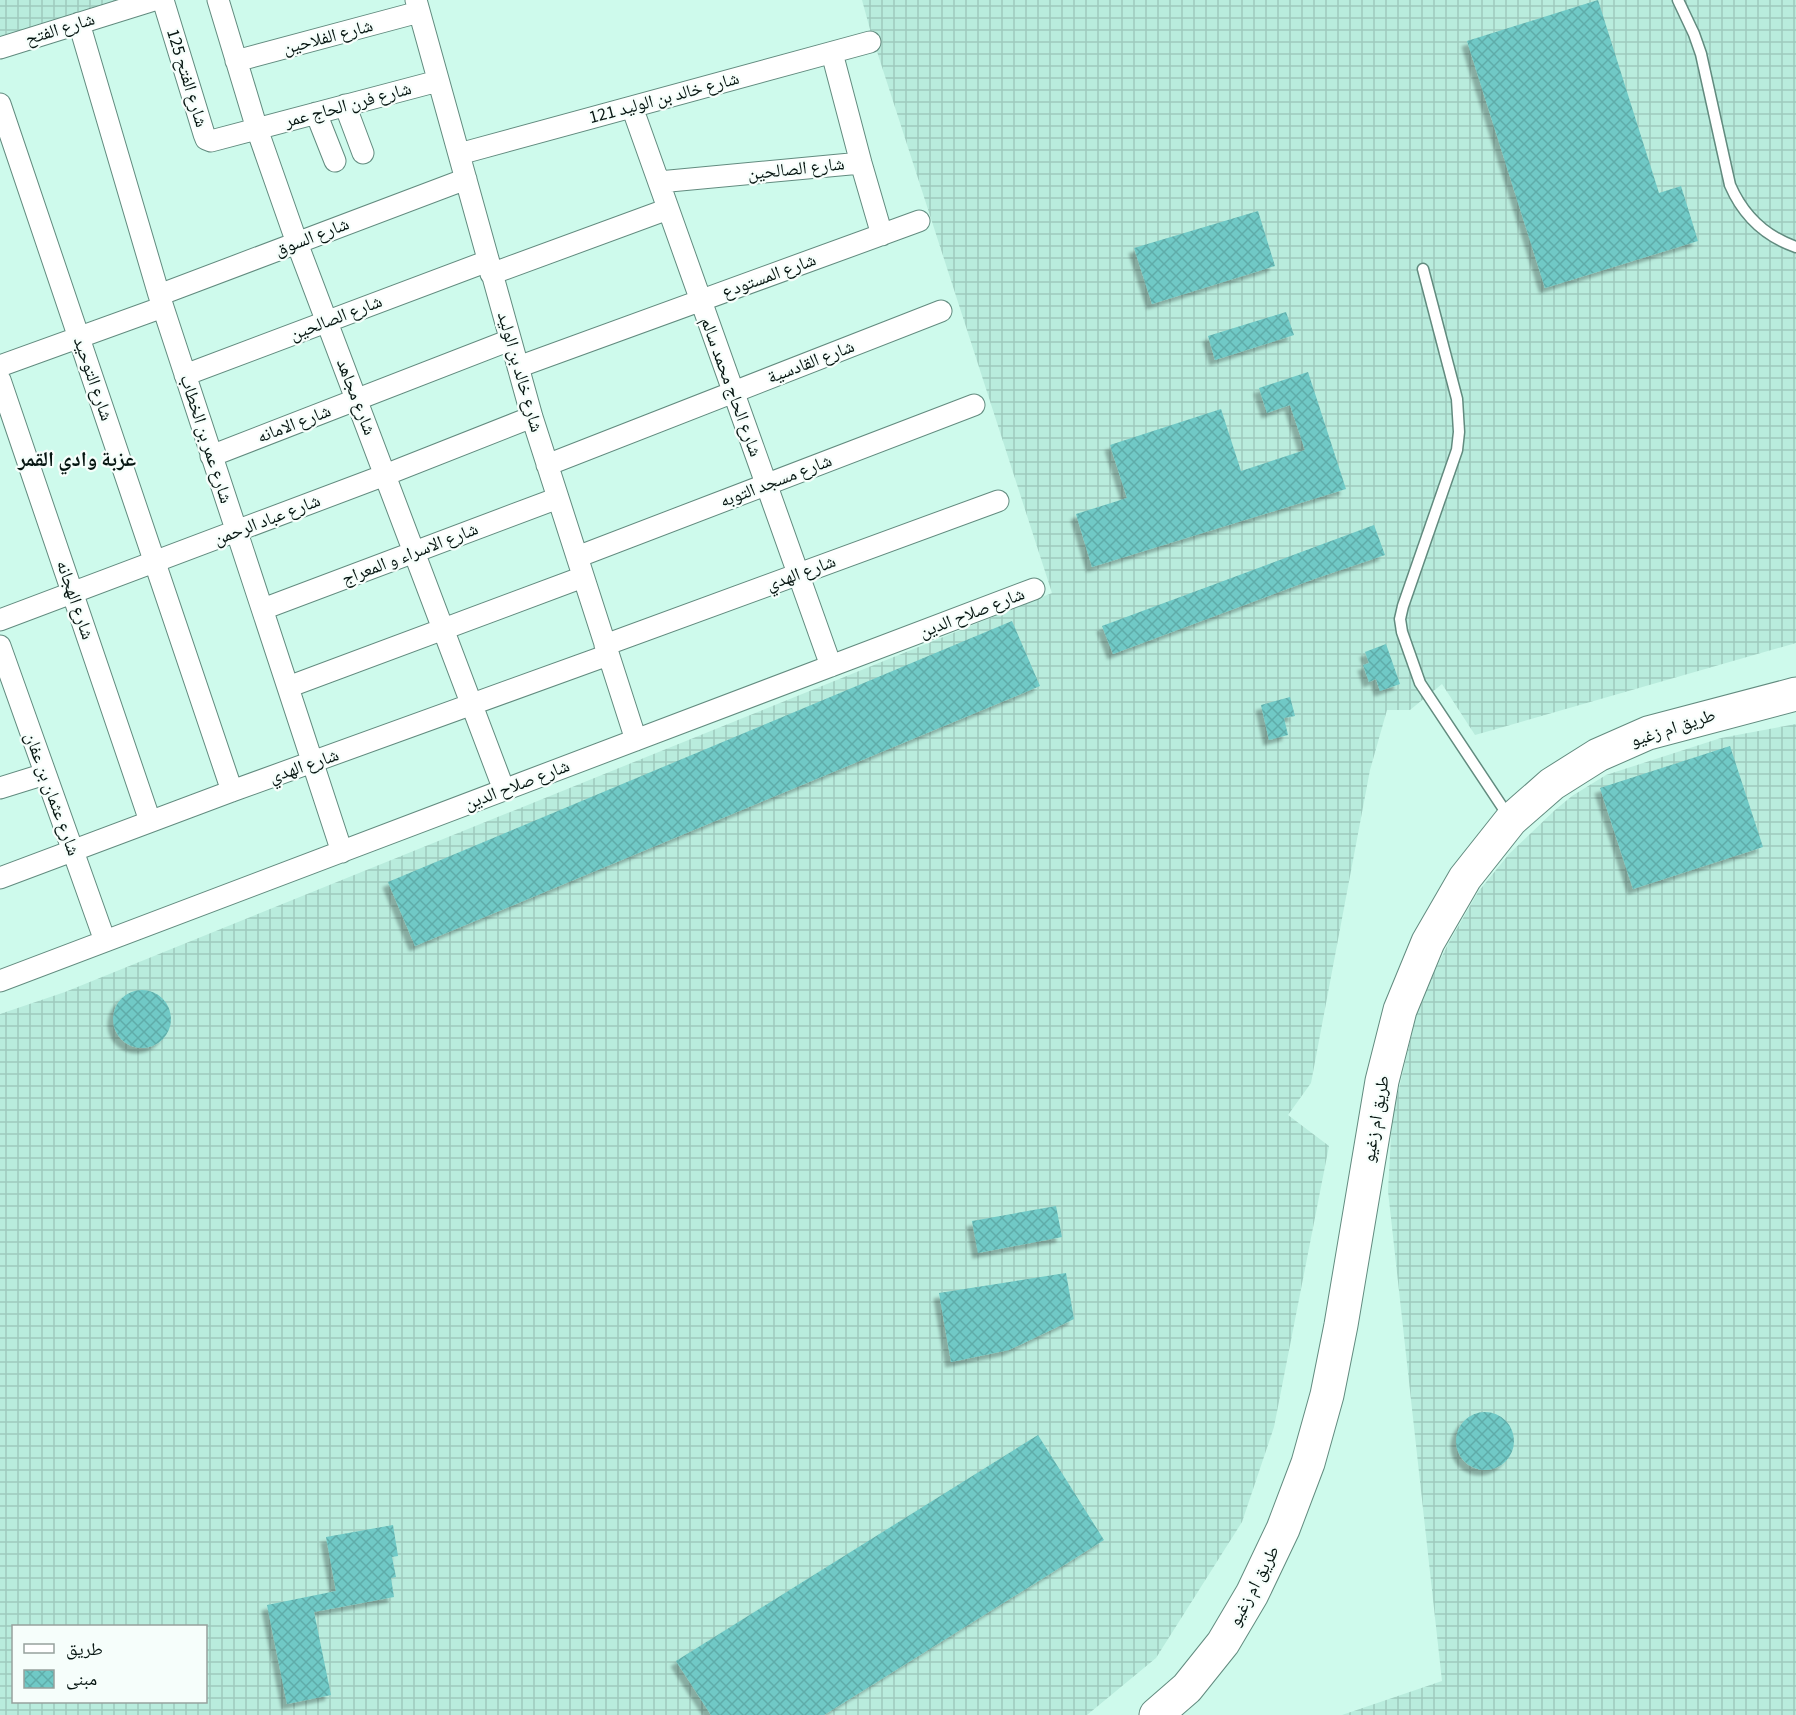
<svg xmlns="http://www.w3.org/2000/svg" width="1796" height="1715" font-family="'Source Sans 3','Noto Naskh Arabic',sans-serif">
<style>
.industrial{fill:url(#industrial-grid);fill-rule:evenodd}
.building{fill:url(#building-cross-hatch);filter:url(#shadow)}
.lines{fill:none;stroke-linecap:round;stroke-linejoin:round}
.service-casing{stroke:#628b7f;stroke-width:13}
.minor-casing{stroke:#628b7f;stroke-width:23}
.primary-casing{stroke:#628b7f;stroke-width:35}
.service{stroke:#fff;stroke-width:10}
.minor{stroke:#fff;stroke-width:21}
.primary{stroke:#fff;stroke-width:33}
.labels{text-anchor:middle;dominant-baseline:central;stroke-width:4.5;stroke-linejoin:round;paint-order:stroke}
.street-label{font-size:18px;fill:#061511;stroke:#f6fefb}
.quarter-label{font-size:21px;font-weight:bold;fill:#061511;stroke:#f6fefb}
</style>
<defs>
<pattern id="industrial-grid" width="8" height="8" patternUnits="userSpaceOnUse" patternTransform="scale(1.5)"><rect width="8" height="8" fill="#b9ecdd"/><path d="M0 4h8M4 0v8" fill="none" stroke="#9ecabd"/></pattern>
<pattern id="building-cross-hatch" width="8" height="8" patternUnits="userSpaceOnUse" patternTransform="scale(1.5)"><rect width="8" height="8" fill="#6fc9c6"/><path d="M0 0l8 8M0 8l8-8" fill="none" stroke="#5faca9"/></pattern>
<filter id="shadow"><feDropShadow dx="-5.5" dy="5.5" stdDeviation="1.5" flood-color="#0004"/></filter>
</defs>
<rect width="100%" height="100%" fill="#cefaec"/>
<path class="industrial" d="M0,0H129L0,40Z
M862,0H1796V643L1475,735L1442,684L1410,710H1387L1370,770L1311,1083L1288,1115L1329,1146L1274,1427L1242,1522L1156,1658L1087,1715H0V1014L65,992L1052,593L871,33ZM14,1626H206V1702H14Z
M1796,724V1715H1342L1442,1681L1388,1191L1392,1118L1419,1003L1448,944L1478,892L1509,854L1555,810L1572,796L1606,775L1721,738Z"/>
<path class="building" d="M1598,0L1659,193L1681,186L1698,241L1545,288L1467,41Z
M1258,211L1275,266L1152,304L1134,248Z
M1286,312L1294,335L1215,360L1208,336Z
M1308,372L1346,489L1092,567L1076,514L1127,498L1110,445L1221,409L1241,471L1305,450L1290,405L1267,413L1259,388Z
M1374,525L1385,555L1314,579L1113,654L1102,626Z
M1012,621L1040,686L415,946L388,882Z
M1386,644L1400,684L1380,691L1376,679L1369,682L1363,665L1369,663L1365,652Z
M1290,697L1295,716L1284,718L1288,735L1269,740L1261,705Z
M1730,746L1763,847L1633,889L1600,788Z
M113 1019a29 29 0 1 1 58 0a29 29 0 1 1-58 0Z
M1056,1206L1062,1237L978,1253L972,1221Z
M1066,1273L1074,1319L1009,1350L951,1362L939,1293Z
M1456 1441a29 29 0 1 1 58 0a29 29 0 1 1-58 0Z
M1038,1435L1104,1540L824,1715H711L676,1661Z
M393,1525L398,1556L392,1557L396,1577L391,1578L394,1597L314,1612L331,1695L287,1704L267,1605L336,1591L326,1537Z"/>
<g class="lines">
<g class="service-casing">
<path id="service" d="M1678,0L1694,34L1701,54L1730,185C1743,215 1764,236 1796,247
M1423,269L1457,399L1459,432L1457,450L1403,606L1400,619L1402,632L1420,683L1509,817"/>
</g>
<g class="minor-casing">
<path id="minor" d="M163,0L204,134L206,139L211,141L438,81
M218,0L257,129L297,243L504,790
M416,0L532,417L636,740
M79,23L159,295L342,852
M0,48L154,0
M832,53L861,163L882,235
M236,61L419,12
M0,104L232,791
M345,105L363,153
M632,107L831,666
M316,113L335,161
M459,154L870,42
M659,182L861,163
M491,274L668,209
M159,295L466,179
M0,366L163,307
M518,367L919,221
M185,375L488,261
M0,380L150,821
M211,456L510,340
M547,465L941,311
M577,557L974,405
M263,609L558,498
M0,620L385,475L532,417
M605,645L998,501
M0,646L105,941
M288,687L583,577
M0,788L45,774
M0,878L232,791L608,655
M0,981L1034,589"/>
</g>
<g class="primary-casing">
<path id="primary" d="M1156,1715L1187,1688L1223,1643L1252,1594L1283,1529L1308,1463L1327,1395L1341,1325L1382,1081L1400,1010L1428,942L1465,878L1511,820L1552,784L1598,755L1648,733L1796,694"/>
</g>
<use href="#service" class="service"/>
<use href="#minor" class="minor"/>
<use href="#primary" class="primary"/>
</g>
<g class="labels">
<g class="street-label">
<text transform="translate(60 29) rotate(-17)">شارع الفتح</text>
<text transform="translate(328 37) rotate(-15)">شارع الفلاحين</text>
<text transform="translate(187 78) rotate(73)">شارع الفتح 125</text>
<text transform="translate(664 98) rotate(-15)">شارع خالد بن الوليد 121</text>
<text transform="translate(348 105) rotate(-15)">شارع فرن الحاج عمر</text>
<text transform="translate(796 169) rotate(-6)">شارع الصالحين</text>
<text transform="translate(312 237) rotate(-21)">شارع السوق</text>
<text transform="translate(769 276) rotate(-20)">شارع المستودع</text>
<text transform="translate(336 318) rotate(-21)">شارع الصالحين</text>
<text transform="translate(811 362) rotate(-21)">شارع القادسية</text>
<text transform="translate(520 372) rotate(74)">شارع خالد بن الوليد</text>
<text transform="translate(93 379) rotate(71)">شارع التوحيد</text>
<text transform="translate(731 387) rotate(70)">شارع الحاج محمد سالم</text>
<text transform="translate(356 397) rotate(69)">شارع مجاهد</text>
<text transform="translate(294 424) rotate(-21)">شارع الامانه</text>
<text transform="translate(206 439) rotate(72)">شارع عمر بن الخطاب</text>
<text transform="translate(776 481) rotate(-21)">شارع مسجد التوبه</text>
<text transform="translate(267 520) rotate(-21)">شارع عباد الرحمن</text>
<text transform="translate(410 554) rotate(-21)">شارع الاسراء و المعراج</text>
<text transform="translate(801 573) rotate(-20)">شارع الهدي</text>
<text transform="translate(75 600) rotate(71)">شارع الهجانه</text>
<text transform="translate(972 613) rotate(-21)">شارع صلاح الدين</text>
<text transform="translate(1673 728) rotate(-18)">طريق ام زغيو</text>
<text transform="translate(304 766) rotate(-19)">شارع الهدي</text>
<text transform="translate(517 785) rotate(-21)">شارع صلاح الدين</text>
<text transform="translate(52 794) rotate(70)">شارع عثمان بن عفان</text>
<text transform="translate(1376 1119) rotate(-80)">طريق ام زغيو</text>
<text transform="translate(1254 1586) rotate(-62)">طريق ام زغيو</text>
</g>
<g class="quarter-label">
<text x="77" y="459">عزبة وادي القمر</text>
</g>
</g>
<rect x="12" y="1625" width="195" height="78" fill="#f6fefb" stroke="#96a19d" stroke-width="1.5"/>
<rect x="24" y="1644" width="30" height="9" fill="#ffffff" stroke="#96a19d" stroke-width="1.5"/>
<text x="66" y="1655" font-size="18" fill="#061511">طريق</text>
<rect x="24" y="1670" width="30" height="18" fill="url(#building-cross-hatch)" stroke="#96a19d" stroke-width="1.5"/>
<text x="66" y="1685" font-size="18" fill="#061511">مبنى</text>
</svg>
